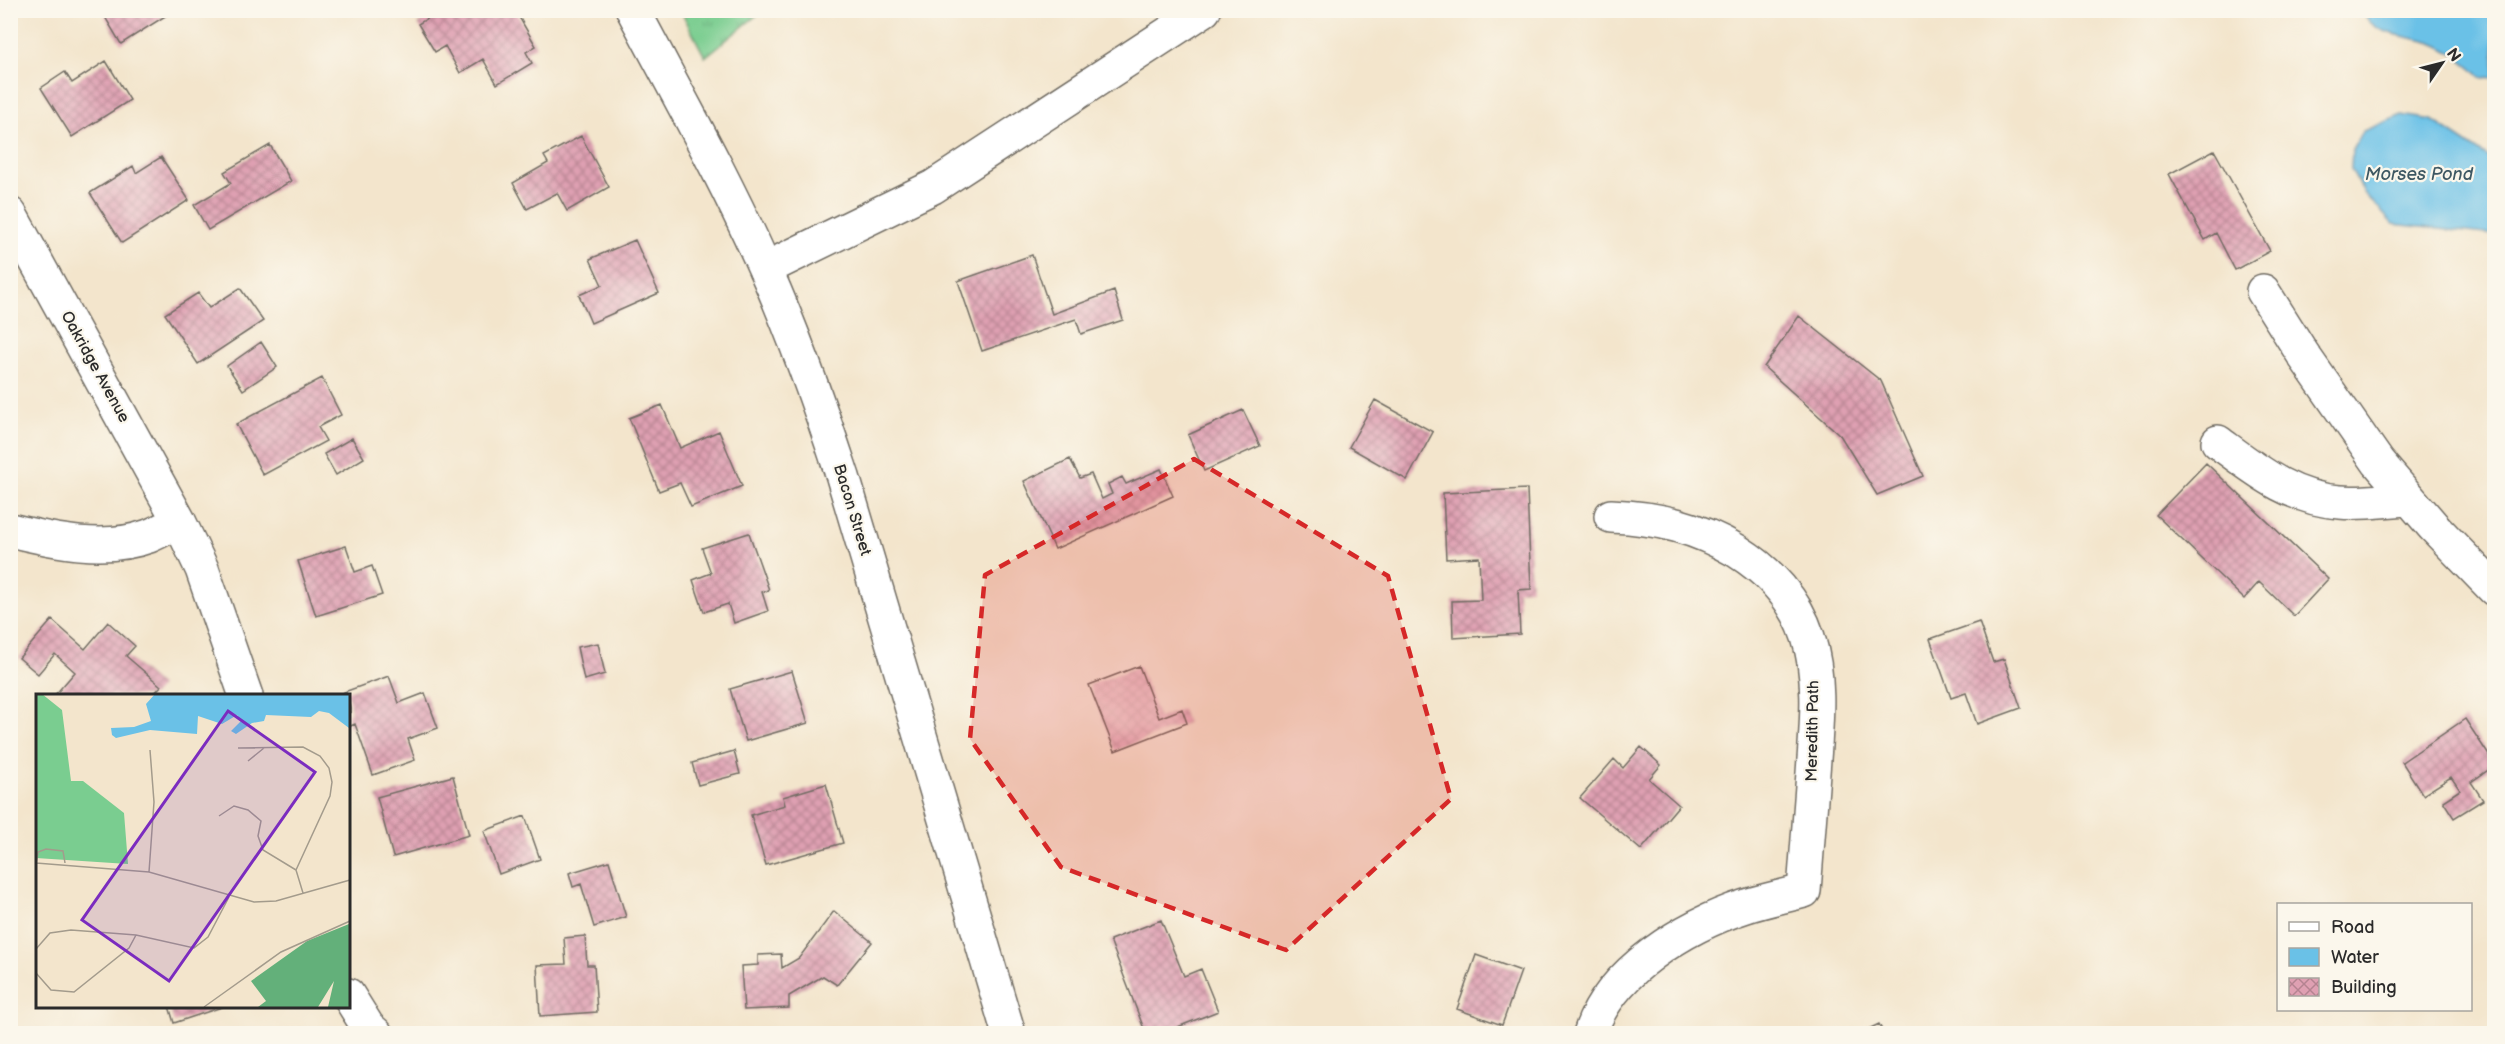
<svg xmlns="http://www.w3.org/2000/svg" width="2505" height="1044" font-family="'Balsamiq Sans',sans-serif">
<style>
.park{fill:url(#park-tufts);stroke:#527c5e;stroke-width:1.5}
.water{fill:#6ac1e7;stroke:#4a7689;stroke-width:1.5}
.building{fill:url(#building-cross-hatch)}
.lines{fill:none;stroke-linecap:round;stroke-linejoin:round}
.minor-casing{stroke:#716c63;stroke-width:36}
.minor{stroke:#fff;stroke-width:33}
.marked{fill:#d62828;fill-opacity:0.2;stroke:#d62828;stroke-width:4.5;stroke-dasharray:12 8;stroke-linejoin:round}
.labels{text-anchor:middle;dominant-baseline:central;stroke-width:4.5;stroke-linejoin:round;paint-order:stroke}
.street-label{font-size:16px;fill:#2b2b2b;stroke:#fbf7ec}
.water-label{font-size:18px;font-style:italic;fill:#3e5863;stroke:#fbf7ec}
.inset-road{fill:none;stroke:#a39b8c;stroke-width:1.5}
.view{fill:#7b2cbf;fill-opacity:0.15;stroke:#7b2cbf;stroke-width:3}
.inset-edge{fill:none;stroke:#2b2b2b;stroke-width:3}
</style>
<defs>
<pattern id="park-tufts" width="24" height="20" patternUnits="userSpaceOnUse" patternTransform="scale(1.5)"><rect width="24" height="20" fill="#7acd90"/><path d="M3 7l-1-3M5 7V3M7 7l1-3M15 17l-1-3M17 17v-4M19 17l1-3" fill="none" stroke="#6ab07c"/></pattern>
<pattern id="building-cross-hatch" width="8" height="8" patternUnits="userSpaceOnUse" patternTransform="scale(1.5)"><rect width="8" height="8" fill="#dfa0b2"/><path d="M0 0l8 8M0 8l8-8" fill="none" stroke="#b58391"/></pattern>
</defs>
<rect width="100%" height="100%" fill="#fbf7ec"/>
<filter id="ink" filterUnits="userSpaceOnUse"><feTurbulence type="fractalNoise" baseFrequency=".0167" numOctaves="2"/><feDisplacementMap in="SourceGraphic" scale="12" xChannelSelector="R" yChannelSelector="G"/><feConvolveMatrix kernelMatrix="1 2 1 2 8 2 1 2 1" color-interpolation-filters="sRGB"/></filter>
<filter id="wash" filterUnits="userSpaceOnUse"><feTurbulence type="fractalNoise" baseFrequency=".008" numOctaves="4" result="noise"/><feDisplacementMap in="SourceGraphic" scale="24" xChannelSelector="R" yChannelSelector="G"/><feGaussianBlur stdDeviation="1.35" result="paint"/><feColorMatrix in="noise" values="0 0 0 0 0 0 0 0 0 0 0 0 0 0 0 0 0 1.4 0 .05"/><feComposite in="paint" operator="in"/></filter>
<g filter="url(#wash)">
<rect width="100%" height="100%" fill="#f3e5cc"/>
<path class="park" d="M681,11H762L705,57Z"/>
<path class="water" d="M2362,11H2494V77L2482,78C2468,64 2451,50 2432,43C2408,35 2374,37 2362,11Z
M2402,115L2432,120L2494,161V235L2393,224L2365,194L2351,169L2352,150L2363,131Z"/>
<g id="blocks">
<path class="building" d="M114,10H168L170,13L121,44L105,17Z
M441,10H515L536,46L526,52L532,63L497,84L483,59L460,73L445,46L435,52L418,24Z
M106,61L130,100L72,137L41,88L65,72L72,83Z
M581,136L609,187L567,211L557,193L527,209L513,183L548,163L544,156Z
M270,145L291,181L208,230L194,205L231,183L224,172Z
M2214,150L2270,251L2235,270L2216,233L2205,240L2169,174Z
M161,157L189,200L122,243L90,193L133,166L136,173Z
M635,240L659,293L591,323L579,295L602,285L590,259Z
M1032,255L1052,314L1114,291L1123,320L1081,334L1076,319L982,351L958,281Z
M240,288L263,321L198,364L165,314L198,293L209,308Z
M1799,316L1881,381L1923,476L1877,495L1840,435L1764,367Z
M261,342L277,367L243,390L227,366Z
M322,378L341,415L318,427L326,441L263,475L236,424Z
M1375,400L1433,432L1407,480L1349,447Z
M662,405L680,448L719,431L742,486L691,507L680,483L659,491L629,418Z
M1243,410L1260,446L1204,471L1188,435Z
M352,438L364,458L336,475L324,454Z
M1070,459L1080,478L1091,474L1102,499L1112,494L1108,484L1122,477L1126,484L1161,469L1173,496L1055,549L1024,481Z
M2206,463L2328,579L2294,616L2259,582L2244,599L2156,515Z
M1527,489L1531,589L1518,590L1520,634L1453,638L1452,601L1481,600L1479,557L1446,559L1443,493Z
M749,533L769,590L762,592L768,611L734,623L728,604L704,612L693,580L711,573L702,548Z
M346,546L355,572L372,566L382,595L316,616L298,561Z
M52,620L85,649L108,622L135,646L126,656L161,686L152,696H54L75,672L55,654L38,674L19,658Z
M1979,622L1993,662L2004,659L2021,708L1977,724L1966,693L1951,698L1930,639Z
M598,643L605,674L584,680L577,647Z
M1139,666L1159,718L1182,709L1187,723L1115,751L1089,685Z
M792,671L808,723L746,741L730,689Z
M389,676L399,703L425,693L438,728L408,739L415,760L373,775L355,724L348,727V713L351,712L348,696L344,692Z
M2465,719L2494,763V766L2471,782L2483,800L2454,818L2443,801L2460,790L2451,777L2423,795L2402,762Z
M1641,747L1661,765L1649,779L1679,805L1641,850L1580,798L1614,759L1623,768Z
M734,751L740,774L698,785L692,763Z
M453,776L469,835L393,857L377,797Z
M826,784L843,843L766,865L751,815L785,805L783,797Z
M525,816L540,859L499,874L484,831Z
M609,861L626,917L594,927L581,884L573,887L569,873Z
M834,911L872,942L837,985L823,976L789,996V1008L744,1010L741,966L758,965V955L781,954L782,968L799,958Z
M1161,920L1184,976L1201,969L1218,1011L1160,1034H1146L1110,940Z
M585,936L587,965H594L597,1012L540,1016L537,965L566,964L564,938Z
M1476,955L1521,971L1502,1025L1457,1009Z
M169,1006H222V1007L174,1023Z
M1879,1024L1884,1034H1858Z"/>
</g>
</g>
<g filter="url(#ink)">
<use href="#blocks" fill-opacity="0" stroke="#716c63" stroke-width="1.5"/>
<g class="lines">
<g class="minor-casing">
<path id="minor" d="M633,10C679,97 727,182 766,271C796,338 820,407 843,477L1009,1034
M10,214L179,521L202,569L246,696
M765,269L933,187L1204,10
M2263,291L2304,356L2378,462L2433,526L2494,589
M2218,442C2256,470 2291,499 2340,502C2363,504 2387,500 2409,499
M10,530C55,541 105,552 149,536C159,532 169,526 179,521
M348,995L368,1027L376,1034
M1590,1034C1609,971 1687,925 1746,906C1765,900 1784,896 1804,891C1807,852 1810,812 1813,773C1816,729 1822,680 1808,637C1796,600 1769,571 1737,551C1696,527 1659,518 1611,516"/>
</g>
<use href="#minor" class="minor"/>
</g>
</g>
<path class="marked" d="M1194,459L1388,576L1451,799L1286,950L1061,867L970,739L985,575Z"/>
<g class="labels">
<g class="street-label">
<text transform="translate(95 367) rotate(61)">Oakridge Avenue</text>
<text transform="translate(852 510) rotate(73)">Bacon Street</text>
<text transform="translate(1813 731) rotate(-89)">Meredith Path</text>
</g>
<g class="water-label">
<text x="2419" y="174">Morses Pond</text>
</g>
</g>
<g transform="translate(36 694)">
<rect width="314" height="314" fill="#f3e5cc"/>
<path d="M313,230V313H292L298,287L282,313H222L230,307L215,287L271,247Z" fill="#63b07a"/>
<path d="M0,0H6L26,16L35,87H47L88,119L92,170L0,164Z" fill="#7acd90"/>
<path d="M119,0H313V34L293,19L283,17L275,23L230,21L228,27L216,29L200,40L195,37L205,27L201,21L186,30L162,22L161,40L114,36L80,44L76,41L75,34L98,33L115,27L110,10Z" fill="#6ac1e7"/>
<path class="inset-road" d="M202,54L267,53L284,62L293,74L296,88L294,102L260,176L267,199M212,67L228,54M183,122L198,112L212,116L225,127L222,142L227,156L260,176M0,169L113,178L218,208L240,207L314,186M0,169L2,158L10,155L27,157L29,169M113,178L118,108L114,56M0,255L14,239L35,236L100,241L158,254L172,243L193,203M0,279L15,296L38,298L93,254L100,241M168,313L245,258L314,227"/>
<path class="view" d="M192,17L279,78L133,287L46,226Z"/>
<rect width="314" height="314" class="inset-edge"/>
</g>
<rect width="2505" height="1044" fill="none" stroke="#fbf7ec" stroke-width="36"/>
<rect x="2277" y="903" width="195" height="108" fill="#fbf7ec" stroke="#a8a59f" stroke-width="1.5"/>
<rect x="2289" y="922" width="30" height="9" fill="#ffffff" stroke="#a8a59f" stroke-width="1.5"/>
<text x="2331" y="933" font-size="18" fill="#2b2b2b">Road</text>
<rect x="2289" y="948" width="30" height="18" fill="#6ac1e7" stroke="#a8a59f" stroke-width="1.5"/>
<text x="2331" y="963" font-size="18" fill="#2b2b2b">Water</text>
<rect x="2289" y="978" width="30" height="18" fill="url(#building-cross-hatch)" stroke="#a8a59f" stroke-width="1.5"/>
<text x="2331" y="993" font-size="18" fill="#2b2b2b">Building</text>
<g transform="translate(2442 63) rotate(55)" stroke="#fbf7ec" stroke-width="4.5" paint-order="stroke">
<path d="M0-4.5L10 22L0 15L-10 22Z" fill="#2b2b2b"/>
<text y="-9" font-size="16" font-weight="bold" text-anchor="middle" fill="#2b2b2b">N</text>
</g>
</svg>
